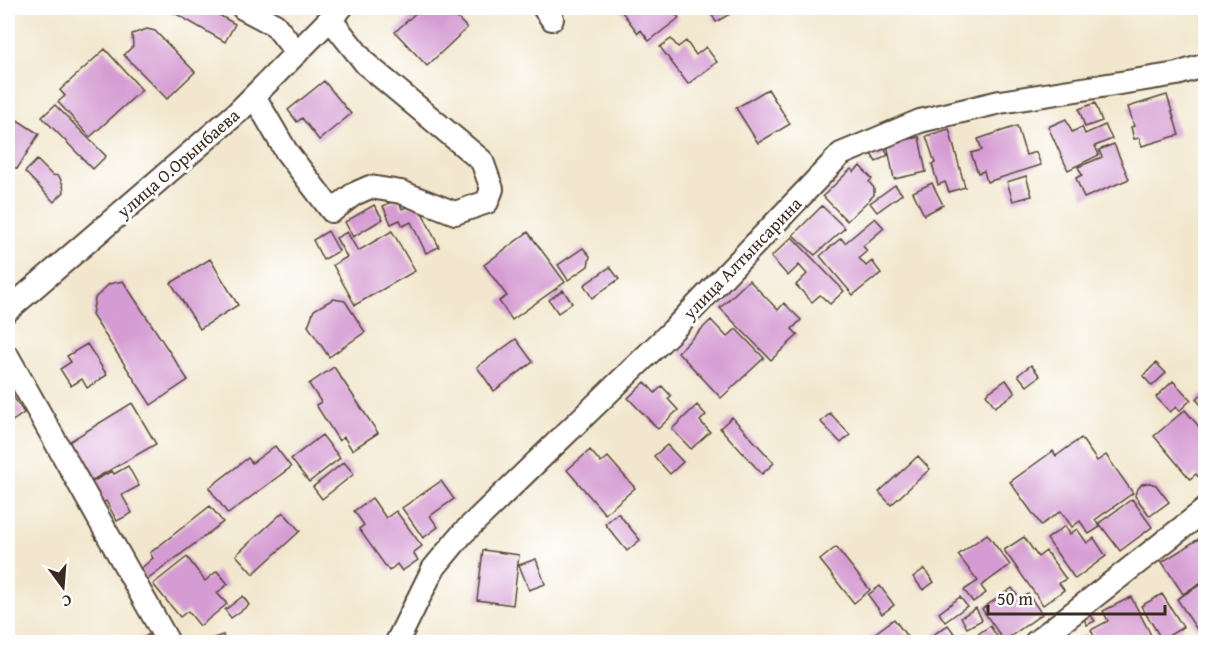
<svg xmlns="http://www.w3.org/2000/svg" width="1213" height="650" font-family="'Gentium Book Plus',serif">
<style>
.building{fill:#d59cd3}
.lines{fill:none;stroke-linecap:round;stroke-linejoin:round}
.minor-casing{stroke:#564638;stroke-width:26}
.minor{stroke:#fff;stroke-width:22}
.labels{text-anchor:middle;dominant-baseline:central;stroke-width:6;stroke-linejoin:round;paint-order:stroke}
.street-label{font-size:18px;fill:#3b2a1e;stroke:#fff}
</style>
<rect width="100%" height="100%" fill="#fff"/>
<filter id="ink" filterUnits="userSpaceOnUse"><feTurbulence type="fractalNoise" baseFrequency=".0167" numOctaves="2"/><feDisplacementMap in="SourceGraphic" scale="12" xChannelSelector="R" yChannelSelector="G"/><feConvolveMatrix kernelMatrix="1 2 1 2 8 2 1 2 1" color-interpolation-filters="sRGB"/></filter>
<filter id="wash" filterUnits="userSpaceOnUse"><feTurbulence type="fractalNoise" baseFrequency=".008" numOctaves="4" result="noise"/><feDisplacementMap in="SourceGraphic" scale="24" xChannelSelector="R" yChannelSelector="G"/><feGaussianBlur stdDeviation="1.35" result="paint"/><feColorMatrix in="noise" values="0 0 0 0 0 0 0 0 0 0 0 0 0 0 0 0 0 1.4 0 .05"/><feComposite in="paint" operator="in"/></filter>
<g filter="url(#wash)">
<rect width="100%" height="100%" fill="#f2e7ce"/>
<g id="blocks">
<path class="building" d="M166,8H207L235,24L225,42Z
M421,8H448L467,28L427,66L395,32Z
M619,8H670L679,18L649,41L641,30L638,33Z
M708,8H733L735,11L716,22Z
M147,29L155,31L195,72L167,99L124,55L133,46L132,34Z
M671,39L678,47L686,41L696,55L706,47L717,62L688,84L660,47Z
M105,49L142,90L90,137L58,102L65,96L60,90Z
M324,81L351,114L319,140L302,118L297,122L288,110Z
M768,89L790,124L758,143L736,108Z
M1167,95L1179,135L1142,146L1139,138L1134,139L1131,127L1134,126L1128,107Z
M1095,103L1102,121L1085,127L1079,109Z
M55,105L106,156L93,169L42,117Z
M8,114L39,134L17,169L8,163Z
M1066,119L1072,132L1082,127L1085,134L1105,125L1112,139L1095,146L1099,155L1068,170L1048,127Z
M1017,126L1026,155L1036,152L1041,165L987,182L984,171L978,173L971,153L982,150L978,139Z
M949,129L965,187L949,192L945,182L938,185L932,164L935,163L926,136Z
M919,137L926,172L894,179L887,144Z
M1114,144L1129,179L1084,198L1076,178L1082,175L1078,167L1102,157L1099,150Z
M882,145L888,155L876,162L870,152Z
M37,160L52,175L59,176L63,185L64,192L54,202L25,172Z
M860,166L872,179L869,182L874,188V195L847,221L823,196L851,169L854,172Z
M1026,176L1032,196L1013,201L1007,182Z
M932,183L943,205L924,215L913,192Z
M895,185L902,194L877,212L870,203Z
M398,199L402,209L417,202L439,247L426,253L411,222L403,226L400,220L391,224L383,206Z
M374,205L383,219L353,237L345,222Z
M822,206L845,228L815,255L793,235Z
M875,218L884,228L863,246L867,251L859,258L866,266L872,261L881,273L853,295L820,256L841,238L845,243Z
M328,231L339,251L323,260L313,240Z
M392,231L415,271L355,305L333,265L347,257L336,238L347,232L358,251Z
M528,232L565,282L512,320L499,301L507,296L484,265Z
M792,237L844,291L830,304L820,295L812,302L796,285L807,274L799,265L788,276L771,257Z
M583,248L590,256L588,266L568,280L558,265Z
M210,259L238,305L200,329L171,283Z
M610,267L619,279L592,298L584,285Z
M749,280L778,310L784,303L801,320L792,329L798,335L771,360L720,308Z
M123,281L188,380L151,405L92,315L95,298L109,284Z
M563,290L572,303L558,313L549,300Z
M333,299L345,301L365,332L329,357L308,326L314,310Z
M711,320L727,337L736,329L764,358L721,398L678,352Z
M516,339L533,362L494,391L477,367Z
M87,344L107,375L87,388L82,379L71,386L60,369L71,362L67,356Z
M1156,363L1166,373L1152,386L1143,376Z
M1031,365L1040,376L1027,386L1018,375Z
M334,367L378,433L352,450L344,437L339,441L316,405L321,402L309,384Z
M1006,380L1015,393L995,407L986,394Z
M1173,381L1191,400L1179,411L1176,407L1170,412L1156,397Z
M645,382L655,393L662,386L671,396L668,399L678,410L658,429L628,398Z
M1206,391V411L1196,399Z
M12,394L24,413L8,424V397Z
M132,403L156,444L89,482L67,443Z
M697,405L706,415L700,421L710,432L691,449L672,429Z
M1185,410L1206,435V475L1200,479L1196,474L1190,479L1154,436Z
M830,413L850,435L841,443L821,422Z
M732,417L774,463L762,474L720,428Z
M322,435L340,458L309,482L291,459Z
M1081,438L1097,461L1106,455L1133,493L1095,520L1100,527L1089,534L1080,521L1072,527L1061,511L1041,525L1010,482L1053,451L1056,456Z
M667,445L683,462L670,474L654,456Z
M275,446L291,467L228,514L209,488L248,458L252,463Z
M590,450L601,463L608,457L635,488L605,514L567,470Z
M918,456L930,469L891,505L879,492Z
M344,462L354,474L322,499L313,487Z
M128,466L139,486L122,495L132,513L117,521L106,501L100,505L88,484L112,471L114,474Z
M441,481L454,499L430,516L438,527L423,538L402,508Z
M1150,483L1156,485L1169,502L1150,516L1135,496L1136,491L1142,484Z
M372,498L386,518L396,511L422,546L413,553L418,560L402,571L397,564L389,571L359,529L364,525L354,511Z
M1132,499L1152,527L1120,551L1099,523Z
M210,506L223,522L147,580L139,570L153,558L150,553Z
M283,512L300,531L253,574L236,555Z
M618,513L640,540L627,551L605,524Z
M1065,526L1070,534L1077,529L1087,543L1094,538L1106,556L1075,579L1047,539Z
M1206,526V579L1183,594L1162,562L1205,535L1201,529Z
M987,534L1010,565L981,586L986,593L973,602L964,590L978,581L958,555Z
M1024,537L1038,557L1046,551L1066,579L1059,583L1064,590L1043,605L1004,550Z
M836,547L870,590L854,603L820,560Z
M483,550L519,555L513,605L477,600Z
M187,557L205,581L217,571L228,584L217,593L227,604L200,626L188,611L180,617L153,584Z
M536,559L545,584L529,590L519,565Z
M924,569L934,582L923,590L913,577Z
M1206,581V642H1205L1177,599Z
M880,586L894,605L882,614L868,595Z
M1012,588L1020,599L1028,594L1042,614L1004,641L982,609Z
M1162,594L1183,627L1162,640L1141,606Z
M243,596L249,605L231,618L225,610Z
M960,597L967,606L945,622L939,613Z
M1131,597L1151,635L1139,642H1097L1091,630L1108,621L1103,611Z
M976,608L982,620L967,628L961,617Z
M1089,613L1095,621L1087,625L1083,617Z
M894,619L911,642H868L866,640Z
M948,625L956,636L966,633L972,642H922Z
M990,626L1001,642H984L978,634Z
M152,633L157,642H135Z
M223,635L225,642H201Z
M1088,635L1091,642H1075L1074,639Z"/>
</g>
</g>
<g filter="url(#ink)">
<use href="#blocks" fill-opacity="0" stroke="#564638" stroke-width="1.5"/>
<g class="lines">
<g class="minor-casing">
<path id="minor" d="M243,8L275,25L297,53
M544,8L552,19
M254,96L286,151L332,211L354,194L370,187L401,192L455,213L487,202L492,189L482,161L366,64L330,19
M8,310L238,112L341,8
M8,357L168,642
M397,642L433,569L462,534L672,331L841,154L920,121L1000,102L1177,74L1206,65
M1036,642L1206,509"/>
</g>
<use href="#minor" class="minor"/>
</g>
</g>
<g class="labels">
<g class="street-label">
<text transform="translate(178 163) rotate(-41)">улица О.Орынбаева</text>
<text transform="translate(742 258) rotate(-46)">улица Алтынсарина</text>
</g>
</g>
<rect width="1213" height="650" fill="none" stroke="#fff" stroke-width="30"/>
<g transform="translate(63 587) rotate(164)" stroke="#ffffff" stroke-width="4.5" paint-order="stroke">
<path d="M0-4.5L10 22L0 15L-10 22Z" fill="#3b2a1e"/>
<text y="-9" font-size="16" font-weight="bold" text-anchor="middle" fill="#3b2a1e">С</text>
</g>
<path d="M988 605v9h177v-9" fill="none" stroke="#3b2a1e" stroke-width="3"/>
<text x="997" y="605" font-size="18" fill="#3b2a1e" stroke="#ffffff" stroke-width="4.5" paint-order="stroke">50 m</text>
</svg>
